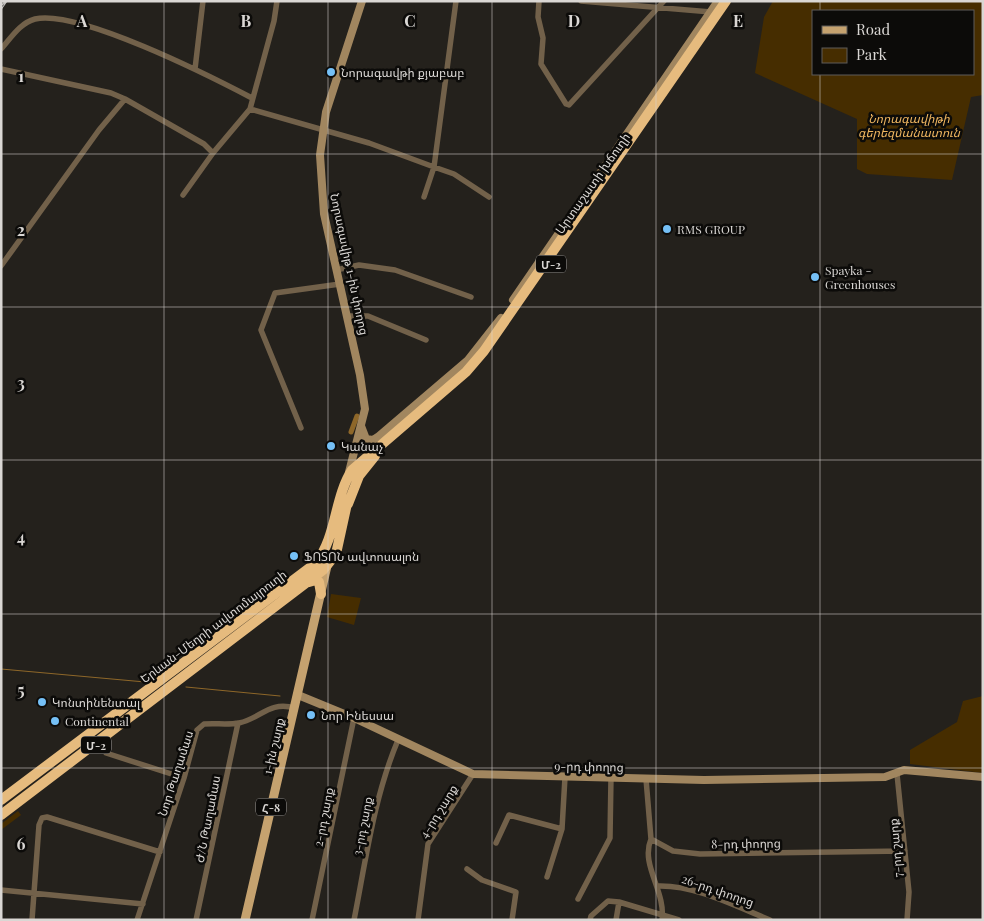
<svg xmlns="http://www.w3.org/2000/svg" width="984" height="921" font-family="'Playfair Display','Noto Sans Armenian',serif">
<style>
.green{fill:#462d00;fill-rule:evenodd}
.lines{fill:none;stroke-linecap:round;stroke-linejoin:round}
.stream{stroke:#8e6729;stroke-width:1}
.canal{stroke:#8e6729;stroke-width:5}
.street{stroke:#72614a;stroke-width:5.5}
.secondary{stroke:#a1865f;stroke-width:8}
.primary{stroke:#c5a26f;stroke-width:9}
.highway{stroke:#e6bb7e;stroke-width:10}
.rail-casing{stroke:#c1bebb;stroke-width:3}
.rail{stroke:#0c0b09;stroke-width:1;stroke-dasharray:4;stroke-linecap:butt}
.grid{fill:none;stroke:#dad7d4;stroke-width:1;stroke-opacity:0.55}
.poi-dot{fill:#75c0f6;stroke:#0c0b09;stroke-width:2}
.labels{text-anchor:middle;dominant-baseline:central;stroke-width:5;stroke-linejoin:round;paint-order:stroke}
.shield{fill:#0c0b09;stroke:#9c9a97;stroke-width:1}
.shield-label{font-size:11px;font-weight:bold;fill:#dad7d4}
.poi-label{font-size:12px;fill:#dad7d4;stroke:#0c0b09;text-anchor:start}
.park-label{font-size:12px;font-style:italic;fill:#efb660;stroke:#0c0b09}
.street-label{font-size:12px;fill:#dad7d4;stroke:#0c0b09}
.grid-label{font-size:16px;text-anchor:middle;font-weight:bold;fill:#dad7d4;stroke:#0c0b09;stroke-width:5;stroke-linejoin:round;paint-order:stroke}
</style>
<rect width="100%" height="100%" fill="#24211c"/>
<path class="green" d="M773,1H983V95L971,97L952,180L867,174L857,169V119L755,73L764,17ZM973,11V74H813V11Z
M331,594L361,598L354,625L327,617Z
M983,696V773L910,764V750L957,722L963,701Z
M18,811L21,815L1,830V824Z"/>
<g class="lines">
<path class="stream" d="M1,669L145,682
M186,687L280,696"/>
<path class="canal" d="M351,432L357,416"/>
<path class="street" d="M539,1L538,17L543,38L541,64L566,104L569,105L664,1
M581,1L711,12
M1,49C11,38 20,23 35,19C78,9 210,76 252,98
M1,69L111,93L125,99L204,144L213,153
M195,69L203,1
M250,109L369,143L434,167L454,174L489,197
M183,195L213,153L250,109L274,21L277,1
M424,197L434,167L456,1
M1,266L99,130L125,99
M336,270L359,265L395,270L471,297
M347,316H368L426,340
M301,428L261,330L275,293L340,284
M97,743L106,753L184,778
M897,774L909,892L907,920
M646,779L651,839L673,851L700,854L905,851
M651,839C640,865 666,891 662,920
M496,843L509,815L562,829L565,777
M467,869L482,880L516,892L512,920
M547,877L562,829
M658,886C696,885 735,906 770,920
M1,890L143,904
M578,899L610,838L611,777
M32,920L39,825L42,818L47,817L160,852
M137,920L184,778L197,730L204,724C215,723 228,725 239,723C262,718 268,701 295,708
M196,920L238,723
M312,920L354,718
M354,920C366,859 374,797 398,740
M418,920L428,844L473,774
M590,920L591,916L608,901L619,902L679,920
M616,920L619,902"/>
<path class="secondary" d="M513,300L718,1
M361,426L366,439L373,440L379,436L468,360L501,318
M349,472L365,409L360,375L324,214L320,155L326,112L362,1
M298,695L354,718L473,774L704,780L885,777L904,770L983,777"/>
<path class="primary" d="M245,920L327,566"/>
<path class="highway" d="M348,504L359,476L375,456
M309,582L316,580L319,582L321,594
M1,800L316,563C337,536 334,498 352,470L466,372L484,351L726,1
M1,815L323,570L336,554L348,499"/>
<g class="rail-casing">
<path id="rail" d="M1,8L6,1"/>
</g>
<use href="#rail" class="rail"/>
</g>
<path class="grid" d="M164,1V920M328,1V920M492,1V920M656,1V920M820,1V11M820,74V920M1,154H983M1,307H983M1,460H983M1,614H983M1,768H983"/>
<g class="poi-dot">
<circle cx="331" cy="72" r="5"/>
<circle cx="667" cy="229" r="5"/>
<circle cx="815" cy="277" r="5"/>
<circle cx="331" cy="446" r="5"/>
<circle cx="294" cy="556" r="5"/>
<circle cx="42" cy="702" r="5"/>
<circle cx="311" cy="715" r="5"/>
<circle cx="55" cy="721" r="5"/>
</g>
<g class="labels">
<g class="shield">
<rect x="536" y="255.5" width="30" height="17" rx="4"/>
<rect x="81" y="736.5" width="30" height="17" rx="4"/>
<rect x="256" y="798.5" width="30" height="17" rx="4"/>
</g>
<g class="shield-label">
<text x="551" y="264">Մ-2</text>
<text x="96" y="745">Մ-2</text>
<text x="271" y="807">Հ-8</text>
</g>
<g class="poi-label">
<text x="341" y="72">Նորագավթի քյաբաբ</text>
<text x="677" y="229">RMS GROUP</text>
<text x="825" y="270">Spayka -<tspan x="825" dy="14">Greenhouses</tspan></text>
<text x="341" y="446">Կանաչ</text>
<text x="304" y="556">ՖՈՏՈՆ ավտոսալոն</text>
<text x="52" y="702">Կոնտինենտալ</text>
<text x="321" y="715">Նոր Ինեսսա</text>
<text x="65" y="721">Continental</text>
</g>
<g class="park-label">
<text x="909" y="118">Նորագավիթի<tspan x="909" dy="14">գերեզմանատուն</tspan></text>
</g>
<g class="street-label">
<text transform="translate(592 183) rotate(-55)">Արտաշատի խճուղի</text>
<text transform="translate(350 264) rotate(78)">Նորագավիթ 1-ին փողոց</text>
<text transform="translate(213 626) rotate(-37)">Երևան-Մեղրի ավտոմայրուղի</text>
<text transform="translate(273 746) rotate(-77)">1-ին շարք</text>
<text transform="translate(589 766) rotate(1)">9-րդ փողոց</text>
<text transform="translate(175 773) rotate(-72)">Նոր Թաղամաս</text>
<text transform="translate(438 811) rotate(-58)">4-րդ շարք</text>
<text transform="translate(323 817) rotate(-79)">2-րդ շարք</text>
<text transform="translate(207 819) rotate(-79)">Ժ/Ն Թաղամաս</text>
<text transform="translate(362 826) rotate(-79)">3-րդ շարք</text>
<text transform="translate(746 843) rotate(-1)">8-րդ փողոց</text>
<text transform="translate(895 848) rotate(-95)">7-րդ շարք</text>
<text transform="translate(718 890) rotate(19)">26-րդ փողոց</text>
</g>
</g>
<g class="grid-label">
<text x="82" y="27">A</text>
<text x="246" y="27">B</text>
<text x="410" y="27">C</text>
<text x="574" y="27">D</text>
<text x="738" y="27">E</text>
<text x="21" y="82">1</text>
<text x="21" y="236">2</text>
<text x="21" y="389">3</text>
<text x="21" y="543">4</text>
<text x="21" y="696">5</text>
<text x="21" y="850">6</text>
</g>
<rect width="984" height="921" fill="none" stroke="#dad7d4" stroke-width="5"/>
<rect x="812" y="10" width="162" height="65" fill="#0c0b09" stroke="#5e5d5a"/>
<rect x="822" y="26" width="25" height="8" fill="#c5a26f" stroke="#5e5d5a"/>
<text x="856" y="35" font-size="15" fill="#dad7d4">Road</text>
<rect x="822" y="48" width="25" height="15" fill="#462d00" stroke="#5e5d5a"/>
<text x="856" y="60" font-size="15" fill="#dad7d4">Park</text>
</svg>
